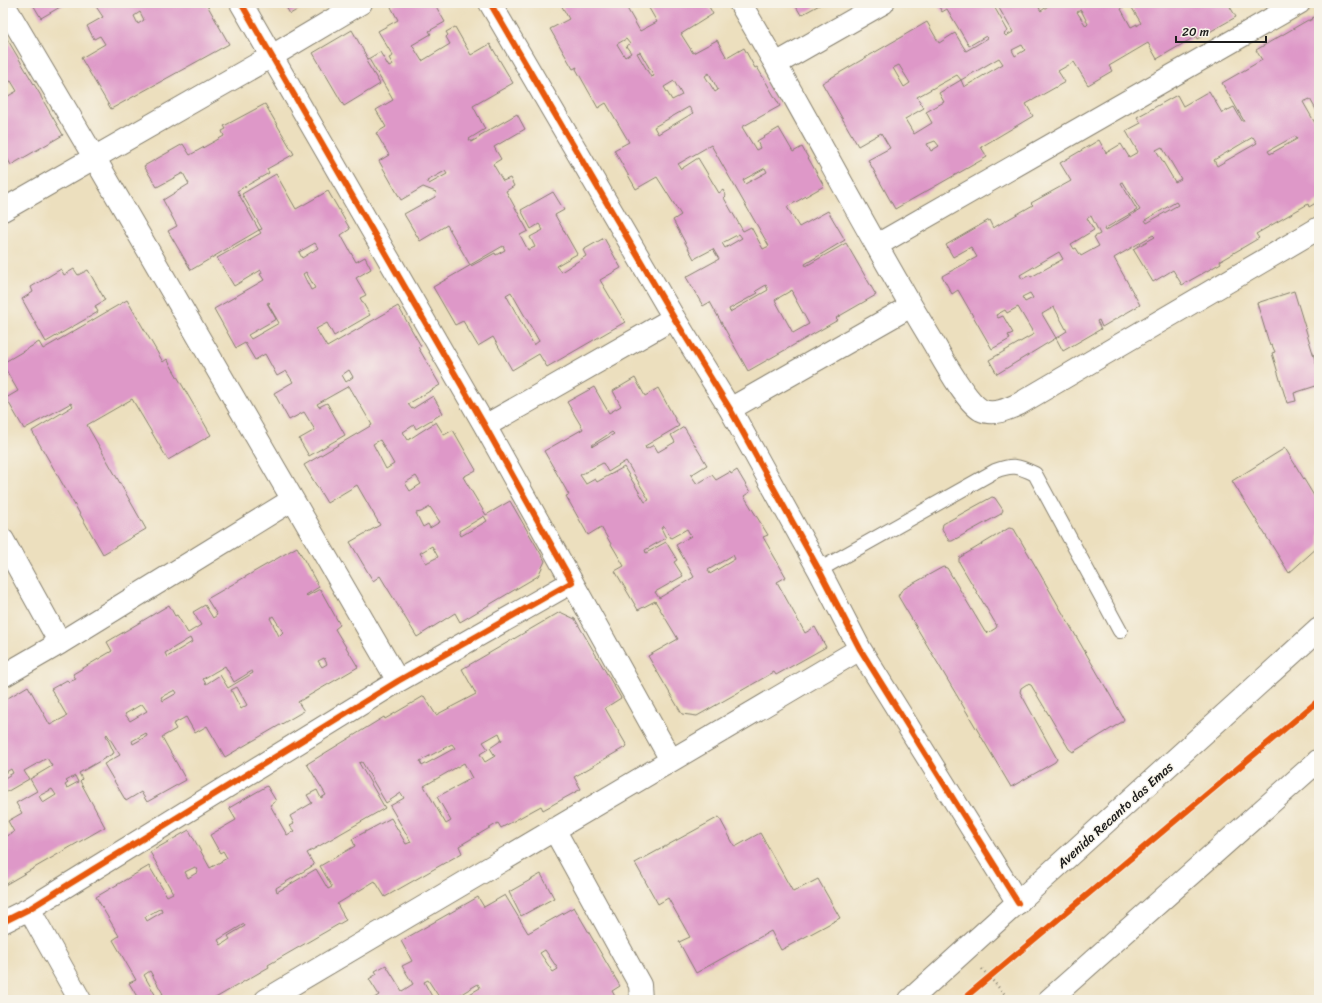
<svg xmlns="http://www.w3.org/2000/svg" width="1322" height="1003" font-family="Sriracha,sans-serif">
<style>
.building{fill:#de98c8;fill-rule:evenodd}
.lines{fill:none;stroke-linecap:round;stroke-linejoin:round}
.service-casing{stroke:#847e6d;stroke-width:16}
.minor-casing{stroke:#847e6d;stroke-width:24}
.secondary-casing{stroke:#847e6d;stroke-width:24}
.path{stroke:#847e6d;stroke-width:2.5;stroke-dasharray:1 3;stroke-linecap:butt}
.service{stroke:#fff;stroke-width:14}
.minor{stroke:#fff;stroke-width:22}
.secondary{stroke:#fff;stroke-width:22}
.cycleway-casing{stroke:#f7f3e8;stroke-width:8}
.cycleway{stroke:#e8590c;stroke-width:6}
.labels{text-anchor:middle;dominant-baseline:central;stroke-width:3;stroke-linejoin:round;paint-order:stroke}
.street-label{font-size:13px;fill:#1c1c1c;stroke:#f7f3e8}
</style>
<rect width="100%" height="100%" fill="#f7f3e8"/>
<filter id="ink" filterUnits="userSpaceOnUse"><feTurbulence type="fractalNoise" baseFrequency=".025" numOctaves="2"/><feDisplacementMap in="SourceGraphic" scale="8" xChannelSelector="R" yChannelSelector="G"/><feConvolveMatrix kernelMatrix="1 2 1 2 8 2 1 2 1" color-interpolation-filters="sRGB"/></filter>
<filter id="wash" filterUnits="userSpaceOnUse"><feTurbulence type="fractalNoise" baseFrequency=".012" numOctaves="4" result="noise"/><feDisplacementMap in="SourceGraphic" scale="16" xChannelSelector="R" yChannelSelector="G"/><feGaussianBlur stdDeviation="0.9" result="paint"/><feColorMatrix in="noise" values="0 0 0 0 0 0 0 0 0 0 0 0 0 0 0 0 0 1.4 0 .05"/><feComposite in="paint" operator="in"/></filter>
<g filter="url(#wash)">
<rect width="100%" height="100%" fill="#ecdfbe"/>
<g id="blocks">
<path class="building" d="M32,3H67L41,18Z
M98,3H206L229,44L111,109L81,58L105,44L100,36L94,39L87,26L103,17L95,5ZM140,12L144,20L138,24L134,16Z
M284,3H309L290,14Z
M398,3H434L445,22L429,31L431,34L412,45L422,61L450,44L446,37L448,35L446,32L455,27L471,55L490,44L513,83L473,106L485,129L469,139L471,142L480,137L479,136L517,114L525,129L494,147L501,159L493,164L503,181L510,178L514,186L506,191L528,231L520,235L528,250L535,247L530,237L543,230L539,224L531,229L521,210L553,192L564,210L555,215L577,254L556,266L561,272L586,256L583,250L604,238L621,268L600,280L625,322L547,367L539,354L512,370L493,337L478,346L463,321L455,325L433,287L471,265V266L495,253L496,255L505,250L503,246L470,265L447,225L420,241L404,214L435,197L436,192L423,187L401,200L379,161L389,155L376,133L386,127L376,110L393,100L369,59L366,61L380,84L344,106L313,53L352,30L368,59L380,52L389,67L393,65L389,58L393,56L378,31L398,20L391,7ZM445,171L447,174L429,184L427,181ZM511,292L539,341L534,345L506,295Z
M560,3H614L615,5L618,3H624L640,31L657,22L646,3H707L713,14L681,34L693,53L717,40L727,58L744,48L755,68L757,67L780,106L742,127L756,150L760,148L757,141L779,128L793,152L802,147L824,186L787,207L799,227L828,211L845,240L805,264L806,266L846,243L876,295L836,318L838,320L748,371L710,302L703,306L686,277L719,259L713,249L694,259L673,220L681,215L657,177L636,189L614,150L629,142L606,103L598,108L576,69L577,67L573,69L550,29L569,19ZM626,39L630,44L626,46L631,53L625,57L617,44ZM640,52L654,76L651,77L637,53ZM709,73L718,90L715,92L705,76ZM674,81L682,95L672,100L664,87ZM689,107L693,113L658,134L654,127ZM711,145L769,246L763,249L751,227L743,231L724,198L726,196L723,190L719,193L698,158L681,169L678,164ZM765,168L767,172L745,184L743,180ZM739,234L742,238L725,248L722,243ZM766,285L768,290L730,312L729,309L758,293L756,291ZM792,290L793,292L792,293L809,324L793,333L775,300Z
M794,3H823L801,15Z
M937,3H992L1008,31L1004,34L1006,36L1013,32L996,3H1041L1043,6L1039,8L1041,11L1048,6L1046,4L1048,3H1129L1121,9L1131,27L1137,24V26L1141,23L1129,3H1232L1229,5L1236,17L1197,39L1196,36L1157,59L1148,43L1109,66L1112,71L1088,85L1074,62L1058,71L1065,82L1026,104L1033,116L981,147L987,157L895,209L868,160L890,148L881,133L858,146L822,83L927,22L939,43L955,33L966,51L988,38L986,36L969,46L947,9L942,12ZM1081,10L1088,24L1086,26L1077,12ZM1022,45L1025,50L1015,56L1012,50ZM999,58L1003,64L964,87L961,80L939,93L944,102L926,112L932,123L914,134L905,119L924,108L917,97L957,75L961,80ZM899,65L910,83L904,87L893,68ZM935,141L939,146L931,151L927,144Z
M1313,17L1319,20V115L1310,99L1303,102L1319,130V201L1309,207L1308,204L1256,234L1259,238L1220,261L1221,263L1182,285L1173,270L1153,282L1133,249L1155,237L1153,235L1114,258L1140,305L1102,327L1099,320L1097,321L1101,329L1063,351L1056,338L1067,331L1054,307L1042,314L1056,338L997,374L989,360L1034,334L1018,307L1007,313L1005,310L996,315L998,318L1003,316L1013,333L1008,335L1010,339L992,349L958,290L952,294L942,276L977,257L971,247L953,257L946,245L989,220L993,228L1033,205L1031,203L1071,181L1060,163L1099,140L1106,153L1121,144L1129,157L1138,152L1126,131L1141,123L1137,117L1177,95L1183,106L1209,91L1222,113L1234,107L1242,121H1244L1222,83L1262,60L1256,50L1308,20L1310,21V19L1312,20ZM1295,136L1297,139L1270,154L1268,151ZM1253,137L1257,143L1217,166L1214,160ZM1162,147L1181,179L1175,182L1156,150ZM1123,182L1140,210L1105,231L1104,229L1137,210L1121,183ZM1176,202L1178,205L1147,223L1145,220ZM1091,216L1100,234L1094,237L1099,246L1081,256L1076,248L1074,249L1071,244L1094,230L1087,218ZM1059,252L1063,259L1031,277L1030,275L1022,279L1020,275ZM1030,293L1033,298L1025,302L1022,297Z
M3,32L41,96V97L63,135L11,165L7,158L3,161V99L17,91L11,81L3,85Z
M265,104L294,154L267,169L269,173L237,191L259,230L191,270L168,231L177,226L163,200L189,184L183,173L157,187L144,166L183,144L190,155L224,136L222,131L226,129L224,126Z
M276,174L296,209L328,191L350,229L341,235L356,262L365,257L371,269L356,278L366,295L360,298L370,315L334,336L327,323L316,329L327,347L398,306L421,346L418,347L440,385L408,404L412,409L433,396L443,413L416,429L414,425L403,432L408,440L436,422L444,435L453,430L476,470L463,477L486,515L510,501L545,561L538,576L460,622L455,613L417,637L380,576L373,581L350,542L380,525L357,485L327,503L304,465L372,425L349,386L317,404L319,407L327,403L345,435L309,456L299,439L315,430L304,412L289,420L274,393L293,382L286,371L277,376L265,354L255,360L245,343L236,348L214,309L264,280L260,274L262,273L261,270L234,286L217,258L261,233L259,230L262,229L242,194ZM315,243L318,248L302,258L299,252ZM306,272L315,288L311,290L303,274ZM269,302L270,303L268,304L279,323L251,339L248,335L276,319L267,303ZM349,370L353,377L346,382L342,375ZM380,440L394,464L386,469L373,444ZM416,476L421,484L410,491L405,483ZM430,507L440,522L430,528L428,524L423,527L416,513L421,512ZM484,516L487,521L461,536L459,531ZM432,546L438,557L426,563L420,553Z
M61,269L64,275L74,269L78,275L88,270L105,300L95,306L98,312L46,342L22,299L33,292L31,287Z
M1294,291L1319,373V385L1294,393L1296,401L1287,403L1272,353L1275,352L1272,345L1270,346L1257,303Z
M127,300L163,362L167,359L211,435L168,460L132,399L87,425L146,529L103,554L32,431L73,406L71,403L24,429L6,398L18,391L3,365V363L39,342L43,349Z
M635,378L645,396L658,388L679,426L645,446L646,449L654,445L658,452L675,442L671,435L684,427L707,465L691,475L697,484L712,475L716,480L730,472L731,474L737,470L750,492L744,496L768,535L763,537L786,577L777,582L805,633L815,627L826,647L776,675L774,672L697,716L682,714L648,656L678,639L655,601L638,610L615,571L624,566L601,527L588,535L566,496L569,495L544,451L583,429L567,402L594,387L609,413L621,406L613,391ZM612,432L614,434L593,446L592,445ZM626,461L649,500L645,502L624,467L597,482L595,479L586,484L580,475L603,463L608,472ZM664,526L671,538L687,529L691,536L676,545L694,577L659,598L655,592L683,576L674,562L677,560L666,542L646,553L645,550L666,538L661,528ZM733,555L735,559L710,574L708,570Z
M1285,448L1319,504V546L1289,573L1232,481Z
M992,497L995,498L1003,510L1001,514L952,541H949L942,529L943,524Z
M1009,528L1014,529L1124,719L1122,722L1073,752L1069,749L1031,685L1027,684L1021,688L1020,692L1057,759L1055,762L1011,787L898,596L901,591L905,588L943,567L947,568L985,632L988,633L996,628L997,626L959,562V558Z
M297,547L319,587L306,595L307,596L320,589L340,625L335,629L358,667L298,702L304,711L225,757L207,726L195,733L186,717L173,724L176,729L162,737L186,780L147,802L141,792L126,801L104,764L120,755L107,734L106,735L114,753L79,773L82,779L80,781L105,827L3,886V831L6,836L14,832L8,821L22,813L16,803L37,791L30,779L52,766L47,758L24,771L29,779L3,794V779L13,773L11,769L3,774V701L28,686L50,725L67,716L51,689L67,680L69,682L76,679L73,674L112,651L107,642L169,605L175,616L177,615L188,633L201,625L193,612L205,605L213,618L217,615L207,599ZM273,616L283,632L279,636L270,618ZM190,638L192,642L167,657L165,653ZM324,658L327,664L322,667L318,661ZM225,666L234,682L252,671L253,673L228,688L220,675L206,684L203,679ZM237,687L247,705L241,709L231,690ZM175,690L177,693L163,701L161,697ZM142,704L147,711L130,721L125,714ZM146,733L147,736L133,744L132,741ZM75,776L78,782L67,788L65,785L68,783L66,781ZM52,789L56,795L43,803L39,796Z
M560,612L575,619L621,698L605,708L627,746L574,777L581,789L543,810L541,806L501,828L498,823L459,846L462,853L385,897L375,881L337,904L346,920L268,965L269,967L212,1000H139L129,983L136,980L113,940L119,936L96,897L149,866L167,896L173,893L150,852L189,830L210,868L227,858L223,851L220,853L210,835L236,820L229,808L267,786L276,801L270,805L287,835L294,831L290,826L294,824L290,816L312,803L307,795L317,790L321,798L326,795L307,764L384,717L385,719L424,696L436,715L476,694L462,669ZM499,733L502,740L490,748L495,756L485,762L480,754L488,749L483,742ZM452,744L455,748L422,766L420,761ZM362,762L386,803L401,793L404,798L390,806L411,842L406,844L391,818L352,839L355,846L320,866L332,887L328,889L316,869L277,892L276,888L314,865L307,853L385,808L359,763ZM464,763L472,778L437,797L451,821L446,824L424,786ZM195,867L198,872L188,878L185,872ZM161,908L162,912L147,921L145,917ZM244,924L245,926L228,936L230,939L221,945L218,940ZM150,971L163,994L157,998L144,975Z
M719,817L735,847L760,833L793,892L818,879L840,918L781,950L771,931L696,973L679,942L690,937L668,898L658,904L635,863Z
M541,874L554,898L521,916L509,892Z
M505,895L528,933L574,907L620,986L612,991L617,1000H493L492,999L490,1000H459L480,988L478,984L451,1000H441L428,980L424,982L434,1000H371L379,995L369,979L377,974L375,971L386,965L402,991L413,984L402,966L412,961L401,941L478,897L484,907ZM545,950L558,969L553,972L540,953Z"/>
</g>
</g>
<g filter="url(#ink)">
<use href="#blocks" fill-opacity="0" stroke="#847e6d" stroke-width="1"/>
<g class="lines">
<g class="service-casing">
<path id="service" d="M819,570L995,471C1013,464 1018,466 1035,474L1120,631"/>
</g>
<g class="minor-casing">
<path id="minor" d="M3,3L94,157L398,681
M490,3L674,318L730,409L819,570L860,649L1018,903
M740,3C806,113 864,229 931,339C942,357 964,400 981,410C993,416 1008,409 1019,404L1319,228
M776,64L883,3
M3,210L272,56L361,3
M877,245L1299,3
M730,409L911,306
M485,426L674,318
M3,540L60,643
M572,582L671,760
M3,676L60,643L292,500
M554,829L640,985L641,1000
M29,909L80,1000
M3,922L29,909L398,681L572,582L485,426L241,3
M266,1000L860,649"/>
</g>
<g class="secondary-casing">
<path id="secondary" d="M910,1000L1319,629
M1049,1000L1319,760"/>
</g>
<path class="path" d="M982,969L1010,1000"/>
<use href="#service" class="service"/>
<use href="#minor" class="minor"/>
<use href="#secondary" class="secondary"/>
<g class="cycleway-casing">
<path id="cycleway" d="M490,3L674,318L730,409L819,570L860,649L1018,903
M3,922L29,909L398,681L572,582L485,426L241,3
M962,1000L1319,700"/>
</g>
<use href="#cycleway" class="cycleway"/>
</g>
</g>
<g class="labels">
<g class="street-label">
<text transform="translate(1115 815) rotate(-42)">Avenida Recanto das Emas</text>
</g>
</g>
<rect width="1322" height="1003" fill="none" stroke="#f7f3e8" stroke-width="16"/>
<path d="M1176 36v6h90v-6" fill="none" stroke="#1c1c1c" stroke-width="2"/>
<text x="1182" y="36" font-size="12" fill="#1c1c1c" stroke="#f7f3e8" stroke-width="3" paint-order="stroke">20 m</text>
</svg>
